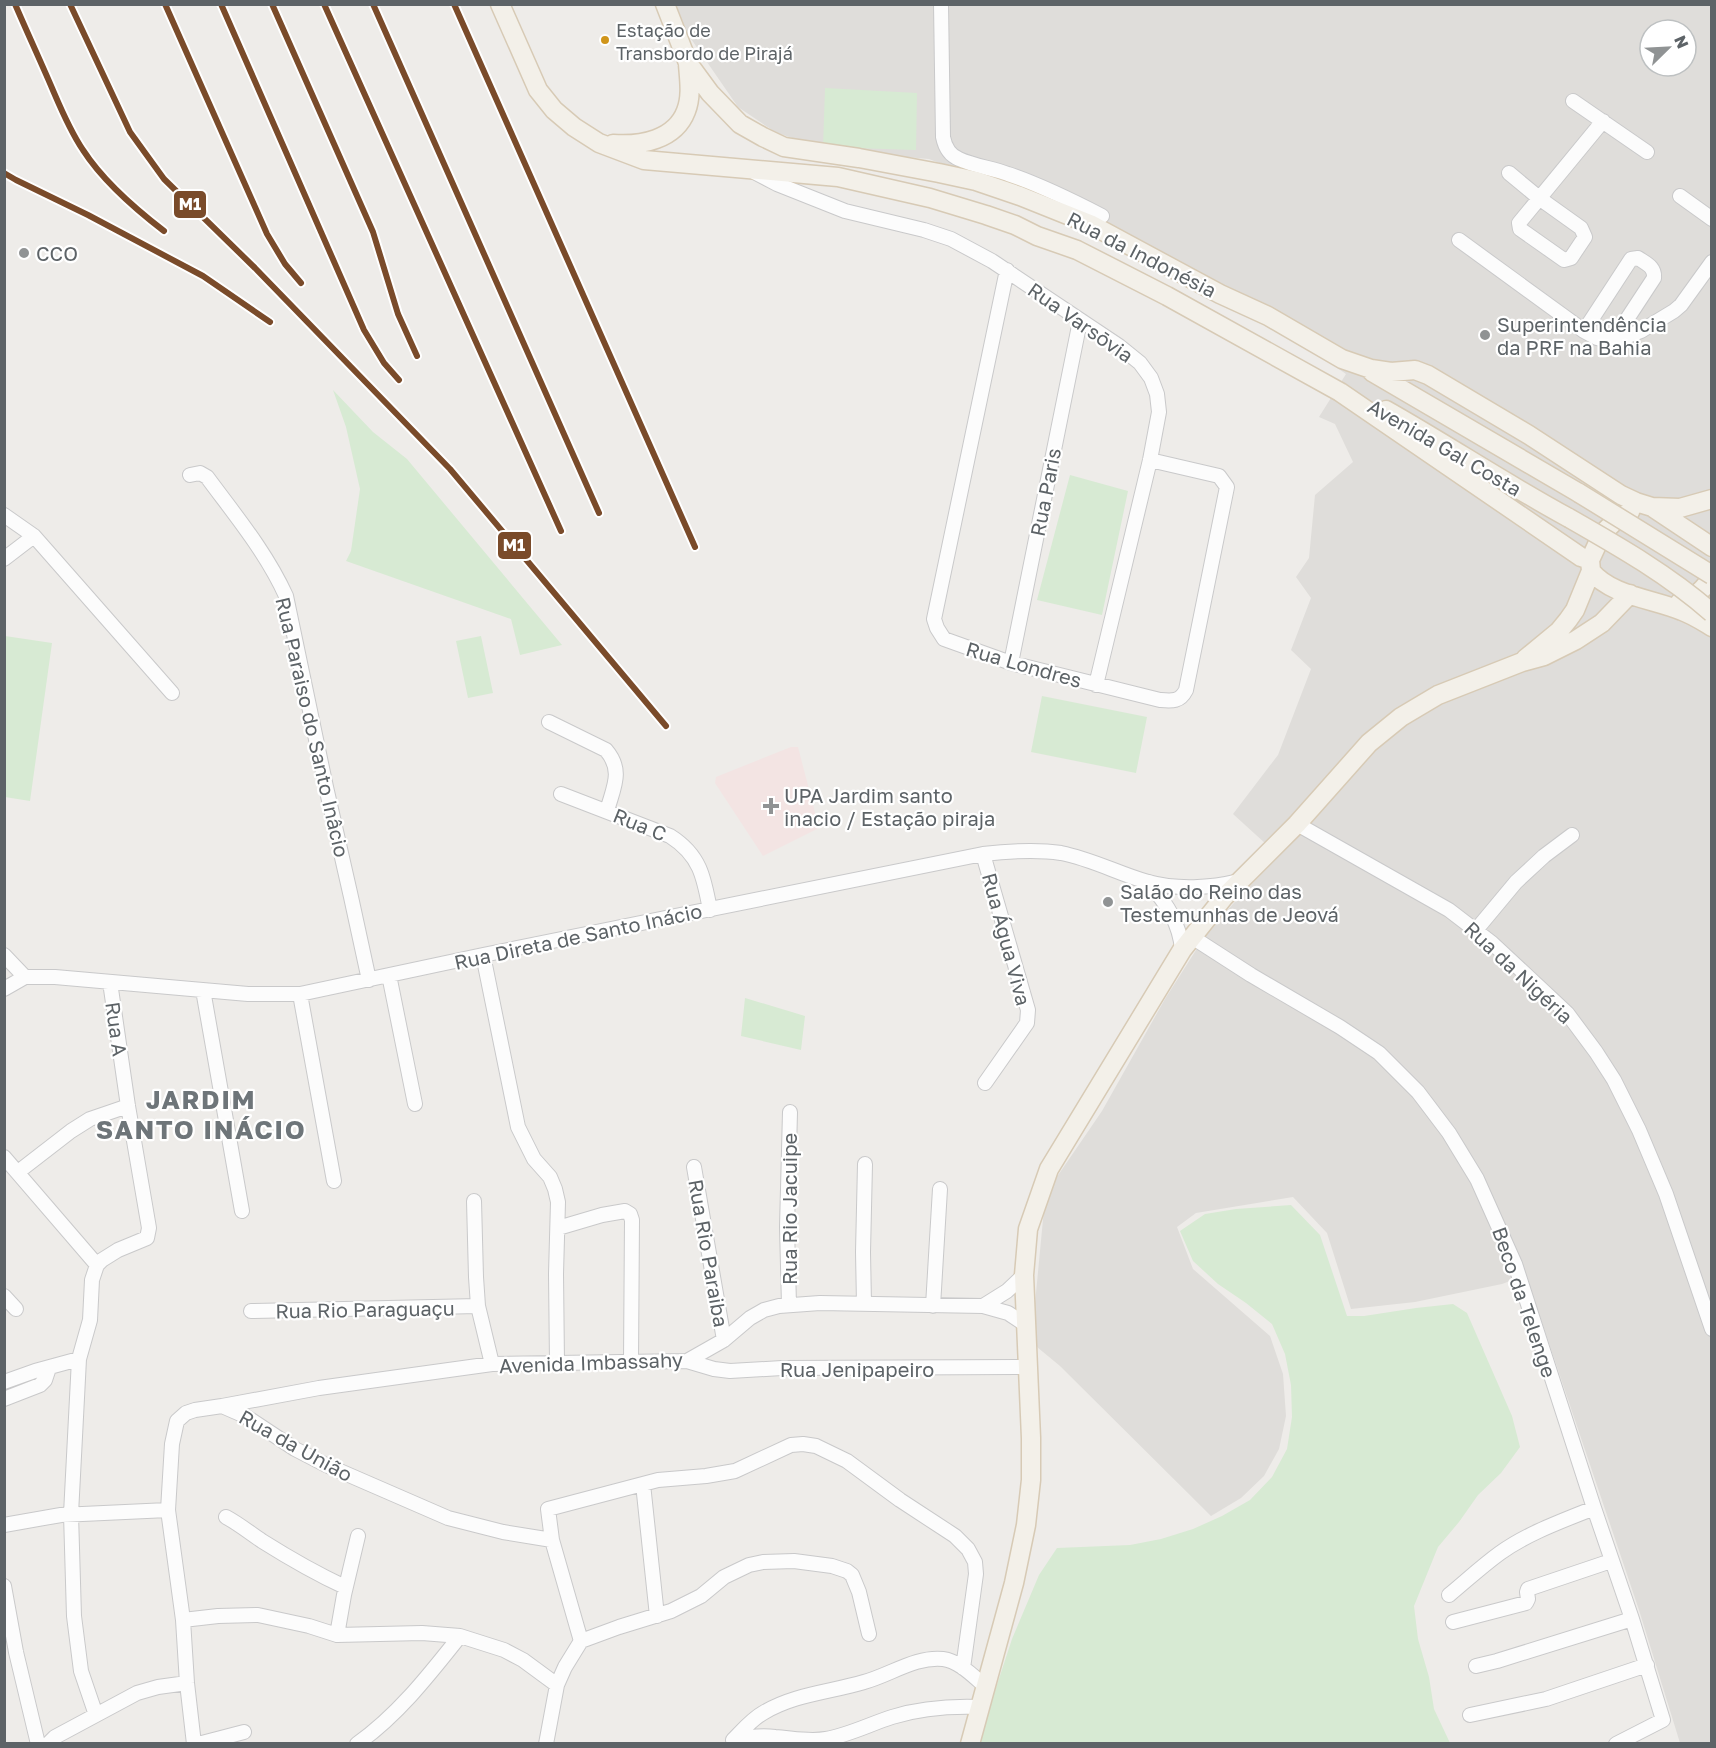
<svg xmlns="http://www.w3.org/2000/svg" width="1716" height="1748" font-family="'Golos Text',sans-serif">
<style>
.industrial{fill:#dfddda;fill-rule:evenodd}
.medical{fill:#f3e4e3}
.green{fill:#d7ead3}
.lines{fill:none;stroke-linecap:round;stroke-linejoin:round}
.minor-casing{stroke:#c9c9ca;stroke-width:16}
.major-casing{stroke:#d7cab5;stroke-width:21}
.minor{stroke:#fcfcfc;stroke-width:14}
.major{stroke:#f3f0e9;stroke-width:18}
.major-bridge-casing{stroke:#d7cab5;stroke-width:21;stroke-linecap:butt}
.major-bridge{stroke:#f3f0e9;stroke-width:18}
.metro-1-casing{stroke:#fff;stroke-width:10}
.metro-1{stroke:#7a4b2a;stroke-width:6}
.bus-dot{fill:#d0951a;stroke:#fff;stroke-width:2}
.poi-dot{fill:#909394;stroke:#fff;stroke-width:2}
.labels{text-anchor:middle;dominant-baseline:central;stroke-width:4.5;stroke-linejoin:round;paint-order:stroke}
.bus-label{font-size:18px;fill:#5d6367;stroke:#fff;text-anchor:start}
.poi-label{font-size:20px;fill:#5d6367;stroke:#fff;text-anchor:start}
.street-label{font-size:20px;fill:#5d6367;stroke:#fff}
.district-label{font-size:26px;font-weight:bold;letter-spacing:1.5px;fill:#6e7579;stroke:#fff}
.line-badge{stroke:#fff;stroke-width:2}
.badge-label{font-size:16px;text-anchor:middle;font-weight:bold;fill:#fff}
</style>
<rect width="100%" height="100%" fill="#eeece9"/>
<path class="industrial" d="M676,5H1711V1743H1680L1639,1610L1526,1275L1502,1284L1415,1302L1351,1309L1327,1233L1293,1197L1196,1213L1177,1227L1193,1269L1270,1336L1283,1374L1286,1416L1279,1449L1264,1476L1241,1498L1211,1516L1060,1366L1037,1347L1034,1314L1044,1209L1050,1187L1102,1111L1165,999L1205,936L1240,896L1279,856L1233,814L1278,755L1311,669L1291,650L1311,598L1296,577L1309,558L1315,495L1353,462L1335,424L1319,417L1346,374L1217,286L1138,239L929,159L826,150L775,132L738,107L687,33ZM1650,30H1686V66H1650Z"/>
<path class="medical" d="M791,747H798L819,828L763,856L715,783L716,777Z"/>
<path class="green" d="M825,88L917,93L916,150L823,147Z
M333,390L373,432L407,459L562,645L520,655L511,619L346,561L351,551L360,489L346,427Z
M1070,475L1128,491L1102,615L1037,600Z
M5,636L52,643L30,801L5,797Z
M481,636L493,693L468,698L456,641Z
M1042,696L1147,717L1136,773L1031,752Z
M745,998L805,1016L801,1050L741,1036Z
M1291,1205L1320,1235L1347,1316H1364L1416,1308L1453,1304L1467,1313L1512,1416L1520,1447L1501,1473L1478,1495L1459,1522L1438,1547L1414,1606L1418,1639L1429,1677L1434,1709L1450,1743H980L992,1700L1012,1639L1039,1575L1057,1548L1130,1545L1161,1539L1193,1529L1222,1516L1250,1500L1272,1477L1287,1449L1292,1417L1291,1385L1285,1354L1272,1324L1246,1303L1218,1284L1193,1261L1180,1231L1205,1214L1236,1209Z"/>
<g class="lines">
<g class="minor-casing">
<path id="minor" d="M941,4L943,137C945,147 949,155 959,159C974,166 992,168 1008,174C1041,185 1071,200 1102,216
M1573,101L1647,152
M754,172L777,184L845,211L924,230L951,239L992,261L1119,346L1140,363L1151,378L1157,394L1159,412L1150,460L1096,685
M1509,173L1539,198L1581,228L1585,237L1571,258L1564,260L1520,229L1519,223L1603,121
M1680,196L1712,219
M1459,240L1584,331L1597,338L1612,342L1641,331L1674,311L1681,305L1712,262
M1007,270L934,619L937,628L944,639L1011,663L1160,700C1172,701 1180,702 1186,690L1227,487L1219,476L1150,460
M1584,331L1631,259L1638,258C1647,264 1655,267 1654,278L1612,342
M190,475L200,473L207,477C235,515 266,552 286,596L326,787L351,897L369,980
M4,515L34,536L172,693
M4,559L34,536
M1011,663L1080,321
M549,722L606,750C624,771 613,788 607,811
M561,794L670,836C700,855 704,877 710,910
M1297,824L1449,910L1492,943L1567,1013L1596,1052L1614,1080L1639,1130L1666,1194L1712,1329
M983,854L1028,1010L1027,1023L985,1083
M1149,882C1165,903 1180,922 1182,950
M1476,930L1516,882L1544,856L1572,835
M1192,937L1251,975L1340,1027L1379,1053L1418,1092L1449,1133L1477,1179L1515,1264L1594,1508L1632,1619L1663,1720L1616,1744
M4,955L25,977
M483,955L518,1127L534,1159L550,1177L555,1189L558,1202L556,1274L557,1363
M389,975L415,1104
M4,989L25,977H55L248,994H300L483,955L983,854C1009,851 1035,849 1061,853C1092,859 1119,874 1148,882C1177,890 1211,888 1239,881
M203,990L242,1211
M300,994L334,1181
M4,1157L97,1265
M694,1167L724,1340
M18,1172L71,1131L90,1119L128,1106
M474,1201L476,1277L478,1306L492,1364
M558,1228L602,1215L625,1211L630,1214L632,1220L631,1362
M4,1296L16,1309
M864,1304L863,1252L865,1164
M789,1305L787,1227L790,1112
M933,1306L940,1189
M983,1306L1007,1291L1024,1275
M251,1311L478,1306
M687,1361L714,1369L730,1371L782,1368L1028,1367
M4,1382L35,1371L79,1359
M4,1399L40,1385L45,1380L49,1368
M222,1406L319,1388L492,1364L687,1361L724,1340L750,1318L764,1310L779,1306L820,1303L983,1306L1008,1313L1026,1325
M643,1484L657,1616
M226,1517C239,1524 250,1533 262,1541C289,1558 317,1574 345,1587
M4,1525L61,1515L168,1510
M4,1586L16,1652L38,1744
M1449,1595C1466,1581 1482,1566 1500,1553C1528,1533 1562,1521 1594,1508
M183,1620L218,1616L258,1615L309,1626L337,1635L422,1633L460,1636L504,1650L523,1660L557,1685
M1453,1622L1526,1603L1528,1599L1527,1592L1528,1589L1611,1561
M337,1635L344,1595L358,1536
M581,1641L619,1627L671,1611L701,1596L724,1577L749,1565L763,1562L794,1561L832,1566L847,1571L852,1575L859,1592L869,1634
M1476,1666L1497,1661L1632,1619
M96,1715L81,1671L74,1616L71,1514L79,1359L90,1320L92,1280L97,1265L102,1260L118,1250L147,1238L149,1228L128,1106L110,982
M1470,1715L1546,1699L1647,1665
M733,1740C742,1731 752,1719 763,1713C794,1694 831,1692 864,1682C890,1675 916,1656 943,1659C959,1661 973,1676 985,1686
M733,1740C747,1737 761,1735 775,1737C792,1738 808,1742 826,1739C849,1735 870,1724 892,1717C921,1708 949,1706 979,1707
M48,1744L55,1737L137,1693L158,1687L187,1683
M194,1744L187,1683L183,1620L168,1510L172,1444L177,1421L186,1413L195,1410L222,1406L245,1416L295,1449L326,1465L448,1518L503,1532L552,1540
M198,1744L244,1732
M357,1744C398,1715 429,1675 460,1636
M546,1744L557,1685L565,1667L581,1641L552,1540L548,1509L658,1480L706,1476L735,1471L791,1445L803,1444L816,1446L847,1461L900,1500L955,1536L968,1549L975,1562L976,1574L963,1668"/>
</g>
<g class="major-casing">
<path id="major" d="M500,4L538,90L554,110L574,127L599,143L644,160L838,177L930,198L986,215L1015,225L1037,236L1077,250L1167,296L1340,392L1581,557L1590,560
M665,4L688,63L710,93L740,124L763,137L784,147L859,158L939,173L976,181L1020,196L1090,224L1220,294L1268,316L1342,359L1371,369L1391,372L1415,370L1428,375L1529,435L1621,495L1636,502L1652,507L1712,547
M613,144C641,146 675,140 686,111C692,96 689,79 688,64
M1372,372L1579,493
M1386,410C1448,445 1506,484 1569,518
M1652,507L1680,508L1712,499
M1591,571C1611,596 1654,599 1682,611C1693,615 1702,621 1712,627
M1680,602C1694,599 1706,588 1712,575
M1525,659L1559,631L1568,620L1575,610L1591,571L1590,560L1602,534L1617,519L1630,512
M970,1744L1014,1583L1026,1525L1031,1480V1438L1024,1275L1028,1229L1049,1169L1182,950L1224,897L1297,824L1369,743L1401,717L1438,695L1522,662L1544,656L1576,640L1602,623L1630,594"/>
</g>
<use href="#minor" class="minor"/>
<use href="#major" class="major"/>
<g class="major-bridge-casing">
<path id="major-bridge" d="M1579,493L1712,575
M1569,518C1618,546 1669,575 1712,613"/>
</g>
<use href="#major-bridge" class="major-bridge"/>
<g class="metro-1-casing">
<path id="metro-1" d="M15,4C27,32 40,60 52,88C61,109 70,131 83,150C103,181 134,208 164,231
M70,4L130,132L164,179L255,268L450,469L666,726
M165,4L267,234L285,264L301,283
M221,4L364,330L384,363L399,380
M272,4L373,232L398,314L417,356
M324,4L561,531
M373,4L599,513
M454,4L695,547
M4,173L16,180L88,215L203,276L270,322"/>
</g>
<use href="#metro-1" class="metro-1"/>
</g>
<circle class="bus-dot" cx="605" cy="40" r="5"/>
<g class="poi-dot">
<circle cx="24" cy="253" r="6"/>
<circle cx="1485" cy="335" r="6"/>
<path d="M768 797h6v6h6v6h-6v6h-6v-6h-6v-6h6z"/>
<circle cx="1108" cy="902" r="6"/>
</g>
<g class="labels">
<g class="bus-label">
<text x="616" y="30">Estação de<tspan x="616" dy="23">Transbordo de Pirajá</tspan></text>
</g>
<g class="poi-label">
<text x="36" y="253">CCO</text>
<text x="1497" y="324">Superintendência<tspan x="1497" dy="23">da PRF na Bahia</tspan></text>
<text x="784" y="795">UPA Jardim santo<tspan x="784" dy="23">inacio / Estação piraja</tspan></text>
<text x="1120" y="891">Salão do Reino das<tspan x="1120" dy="23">Testemunhas de Jeová</tspan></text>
</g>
<g class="street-label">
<text transform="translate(1142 254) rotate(27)">Rua da Indonésia</text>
<text transform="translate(1081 322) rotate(35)">Rua Varsōvia</text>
<text transform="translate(1445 447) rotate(30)">Avenida Gal Costa</text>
<text transform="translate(1045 492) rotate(-79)">Rua Paris</text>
<text transform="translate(1024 664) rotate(16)">Rua Londres</text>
<text transform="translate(313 727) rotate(77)">Rua Paraiso do Santo Inâcio</text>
<text transform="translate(640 824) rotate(22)">Rua C</text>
<text transform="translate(578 936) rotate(-12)">Rua Direta de Santo Inácio</text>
<text transform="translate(1007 939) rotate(75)">Rua Água Viva</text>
<text transform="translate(1519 972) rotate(43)">Rua da Nigéria</text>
<text transform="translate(117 1029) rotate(82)">Rua A</text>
<text transform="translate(789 1209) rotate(-90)">Rua Rio Jacuipe</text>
<text transform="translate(709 1253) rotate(80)">Rua Rio Paraiba</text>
<text transform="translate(1525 1302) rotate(71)">Beco da Telenge</text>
<text transform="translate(365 1309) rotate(-1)">Rua Rio Paraguaçu</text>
<text transform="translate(591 1362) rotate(-2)">Avenida Imbassahy</text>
<text x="857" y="1369">Rua Jenipapeiro</text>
<text transform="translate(296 1445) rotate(29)">Rua da União</text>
</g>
<g class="district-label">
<text x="201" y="1099">JARDIM<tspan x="201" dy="30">SANTO INÁCIO</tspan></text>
</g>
</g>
<g class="line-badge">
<rect x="173" y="190" width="34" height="29" rx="6" fill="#7a4b2a"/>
<rect x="497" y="531" width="35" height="29" rx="6" fill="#7a4b2a"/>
</g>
<g class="badge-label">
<text x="190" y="210">M1</text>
<text x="514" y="551">M1</text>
</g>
<rect width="1716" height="1748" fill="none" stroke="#5d6367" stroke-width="12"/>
<g transform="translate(1668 48) rotate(66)"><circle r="28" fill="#ffffff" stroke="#bec1c2" stroke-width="1.5"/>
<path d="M0-4.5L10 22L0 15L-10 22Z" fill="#909394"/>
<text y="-9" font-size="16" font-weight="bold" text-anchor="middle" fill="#5d6367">N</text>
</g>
</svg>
